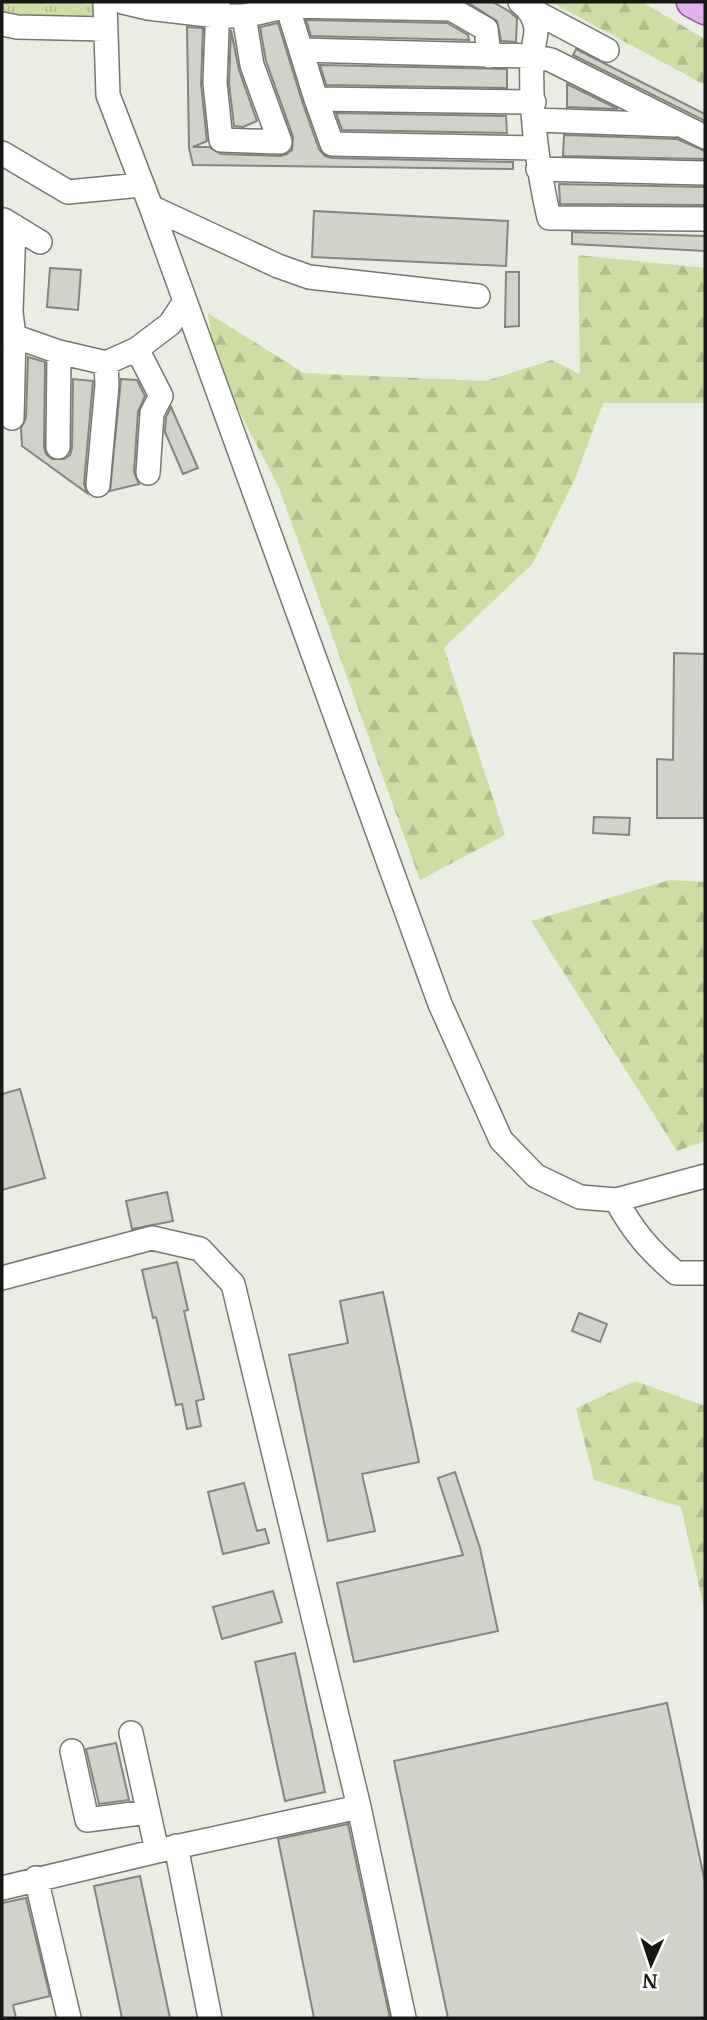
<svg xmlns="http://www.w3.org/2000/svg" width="707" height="2020" font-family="Merriweather,serif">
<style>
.grass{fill:url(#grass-tufts)}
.forest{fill:url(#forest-firs)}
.building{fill:#d0d3ca;stroke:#83867e;stroke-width:2}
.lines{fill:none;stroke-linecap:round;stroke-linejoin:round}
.minor-casing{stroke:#757870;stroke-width:26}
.major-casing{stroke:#92589d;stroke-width:33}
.minor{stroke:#fff;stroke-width:23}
.major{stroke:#e5aff0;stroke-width:30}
</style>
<defs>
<pattern id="grass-tufts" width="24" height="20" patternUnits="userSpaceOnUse" patternTransform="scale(1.75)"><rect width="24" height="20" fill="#cedda3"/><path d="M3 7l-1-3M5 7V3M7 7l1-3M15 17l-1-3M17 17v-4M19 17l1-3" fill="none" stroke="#b0bd8b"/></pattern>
<pattern id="forest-firs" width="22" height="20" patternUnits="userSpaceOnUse" patternTransform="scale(1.75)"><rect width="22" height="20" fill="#cedda3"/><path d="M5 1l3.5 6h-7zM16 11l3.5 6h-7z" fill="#b0bd8b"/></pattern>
</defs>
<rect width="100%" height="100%" fill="#eaede3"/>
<path class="grass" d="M2,2H98V22L13,19L4,12Z"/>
<path class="forest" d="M551,2H642L705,39V85Z
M578,255L705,268V403H603L575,479L533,563L444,648L505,835L420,880L279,488L215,364L208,313L304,373L485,381L552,360L580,374Z
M670,880L705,882V1141L677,1151L531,921Z
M635,1381L705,1406V1612L681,1507L594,1480L576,1408Z"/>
<path class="building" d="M467,2H493L510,12L517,18L516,42L501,41L497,21Z
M306,20L447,23L468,35L469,40L311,36Z
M278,23L303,104L319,149L325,156L332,158L513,162V169L193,165L189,148L187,27L203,28L201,84L207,141L193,147H209L221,154L280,156L287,154L292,150L293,137L266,61L260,27Z
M231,30L239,70L257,121L243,127L234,126L229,83Z
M576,49L705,114V121L573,55Z
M320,65L507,69V88L326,85Z
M567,84L618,109L567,107Z
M336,113L506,116L507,133L342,130Z
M564,135L677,139L705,151V159L563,156Z
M559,184L705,187V205L560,204Z
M314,211L508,221L506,266L312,257Z
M572,232L705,236V251L572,244Z
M50,268L81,270L78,310L47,307Z
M506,272H519V326L505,327Z
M28,357L45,362L44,447L46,454L52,459H64L70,455L72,448L73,379L93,381L84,484L87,493L22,446L21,428L26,418Z
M121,379L137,380L145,396L138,412L134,472L139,484L110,491Z
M171,407L198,468L183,474L165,432L166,417Z
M674,653L705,654L704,818H657V759L673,760Z
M594,817L630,818L629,835L593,833Z
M20,1089L45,1178L2,1190V1094Z
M167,1192L173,1221L132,1229L126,1201Z
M177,1262L188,1310L184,1311L204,1399L196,1401L201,1426L187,1429L182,1404L176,1405L156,1317L153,1318L142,1270Z
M383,1292L419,1462L362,1474L375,1531L328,1541L289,1355L348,1343L340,1301Z
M579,1313L607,1324L600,1342L572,1331Z
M455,1472L480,1548L498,1631L354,1662L337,1583L463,1555L438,1478Z
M244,1483L257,1531L265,1529L269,1543L223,1554L208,1492Z
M273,1591L282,1622L222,1639L213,1607Z
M295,1653L325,1792L285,1801L255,1662Z
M667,1703L705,1882V2018H448L394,1761Z
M116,1743L129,1800L99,1804L86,1749Z
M348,1824L390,2018H314L278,1839Z
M140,1876L170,2018H122L94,1886Z
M26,1898L50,1996L13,2005L16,2018H2V1903Z"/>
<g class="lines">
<g class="minor-casing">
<path id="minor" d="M105,2L108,95L151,207L440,1004L501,1140L536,1176L580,1197L616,1200C633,1231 649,1250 676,1273H705
M123,2L148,8L217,16H244L288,6L452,9
M218,2L215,83L221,140L280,142L252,65L244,16
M286,2L316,99L332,144L536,148
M439,2L486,29L489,56
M520,2C528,8 535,18 536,29C536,38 533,47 532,56C530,110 537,165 549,218L705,219
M528,8L607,50
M2,24L17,27L105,29
M301,50L532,56L551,60L705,137
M316,99L534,102
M535,120L675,125
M2,153L68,192L141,185
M538,169L705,173
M151,207L278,266L309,277L478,296
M4,220L40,242
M2,332L59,352L106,363L137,349L170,324L184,303
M137,349L161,396L152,413L148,473
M12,418L14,337L11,312L14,226
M58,447L59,352
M98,485L107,385L106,363
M616,1200L705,1176
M2,1278L152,1238L200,1249L233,1284L359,1807L404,2018
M131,1733L157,1851
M72,1751L87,1820L148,1812
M176,1846L210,2018
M36,1878L69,2018
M2,1888L157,1851L359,1807"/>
</g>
<g class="major-casing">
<path id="major" d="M692,2L705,9"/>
</g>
<use href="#minor" class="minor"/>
<use href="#major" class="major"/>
</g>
<rect width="707" height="2020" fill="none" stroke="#171815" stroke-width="7"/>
<g transform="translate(651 1964) rotate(183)" stroke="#ffffff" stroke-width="5" paint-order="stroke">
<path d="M0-5L12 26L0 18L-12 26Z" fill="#171815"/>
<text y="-10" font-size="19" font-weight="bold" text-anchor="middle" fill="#171815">N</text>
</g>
</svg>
